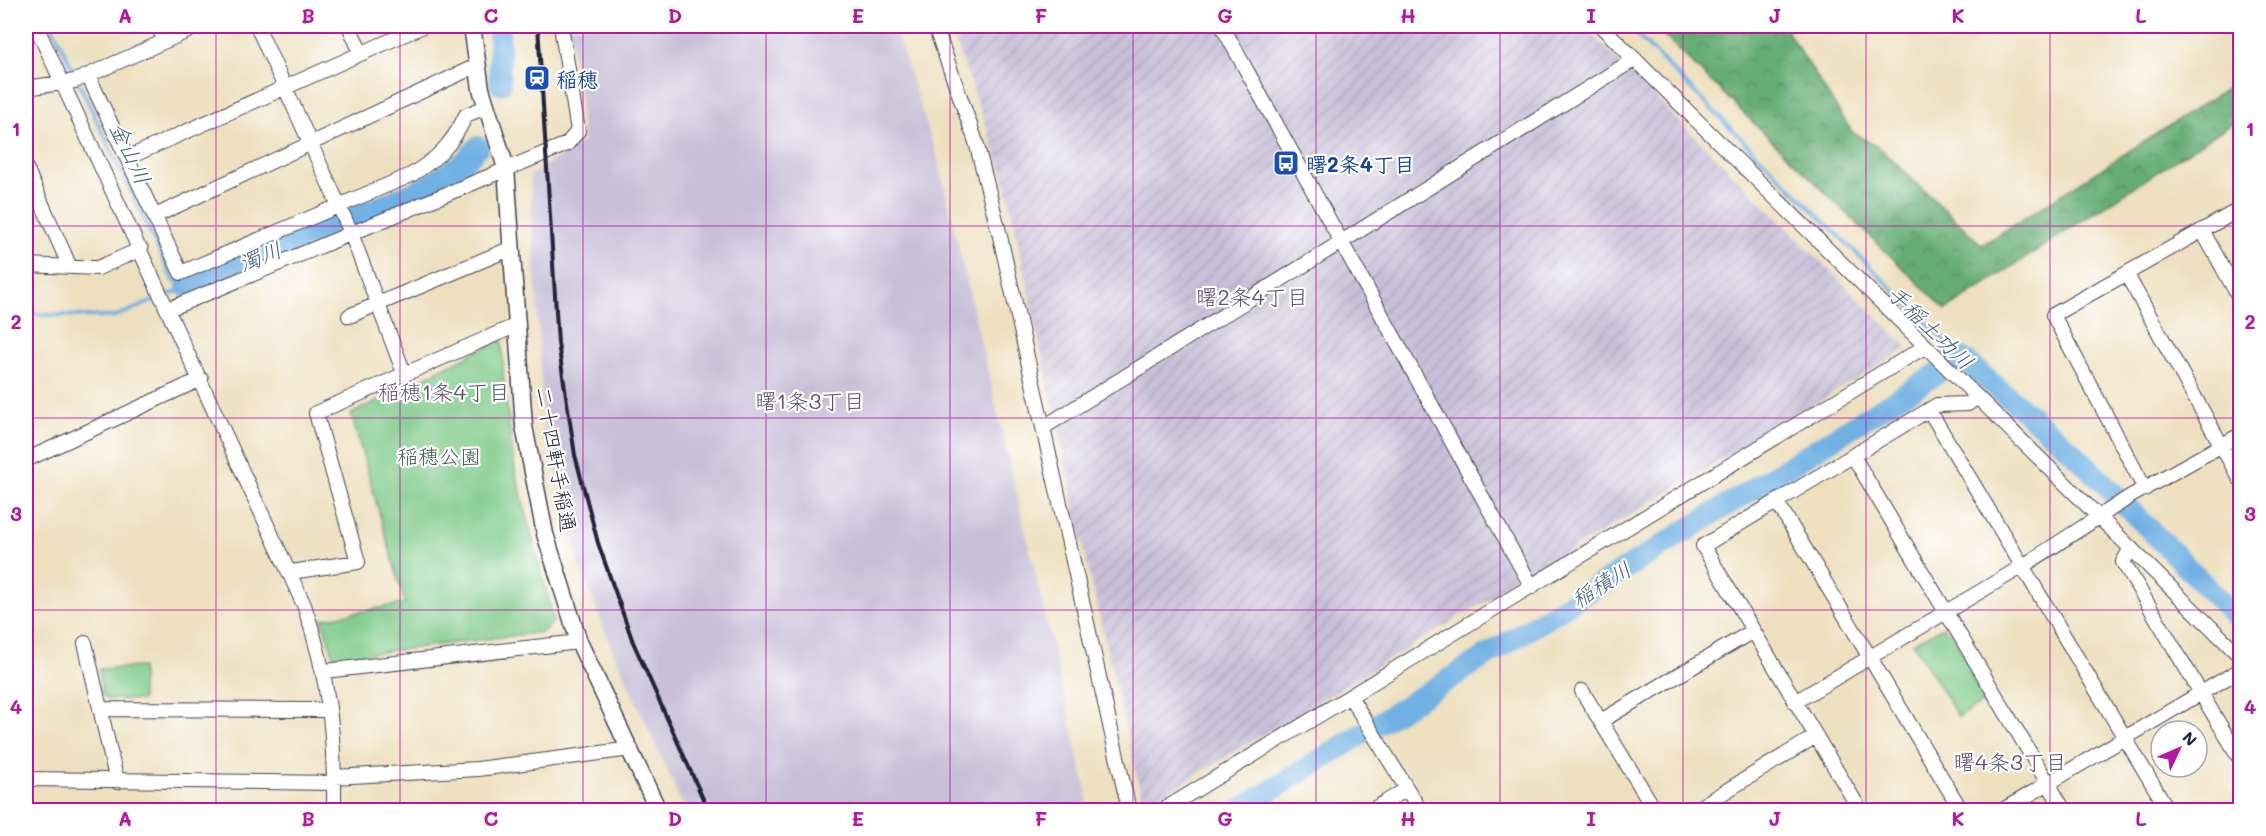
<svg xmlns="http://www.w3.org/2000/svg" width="2266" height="836" font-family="Mali,'Klee One',sans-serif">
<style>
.industrial{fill:url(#industrial-furrows)}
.railway{fill:#c7c0d8}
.forest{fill:url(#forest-crowns);stroke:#446858;stroke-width:1.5}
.green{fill:#7dc987;stroke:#507661;stroke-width:1.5}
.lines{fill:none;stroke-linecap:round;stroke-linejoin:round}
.stream{stroke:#6fb0e3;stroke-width:4}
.river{stroke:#6fb0e3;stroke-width:22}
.minor-casing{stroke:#413e4f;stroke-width:16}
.tertiary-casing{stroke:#413e4f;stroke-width:19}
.minor{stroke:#fff;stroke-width:14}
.tertiary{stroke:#fff;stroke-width:16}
.rail{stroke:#22223b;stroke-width:4}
.grid{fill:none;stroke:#b5179e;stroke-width:1.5;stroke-opacity:0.55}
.labels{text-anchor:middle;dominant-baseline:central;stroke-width:4.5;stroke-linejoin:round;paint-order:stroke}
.transit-label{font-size:21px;font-weight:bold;fill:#164399;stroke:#fff;text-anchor:start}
.park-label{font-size:21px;fill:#425c56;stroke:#fff}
.street-label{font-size:21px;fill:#22223b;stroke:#fff}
.water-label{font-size:22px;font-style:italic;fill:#415b7e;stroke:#fff}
.neighbourhood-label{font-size:22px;fill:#5d5275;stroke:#fff}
.neatline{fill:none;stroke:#b5179e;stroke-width:2}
.grid-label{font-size:20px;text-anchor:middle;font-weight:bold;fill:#b5179e}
</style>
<defs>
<pattern id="industrial-furrows" width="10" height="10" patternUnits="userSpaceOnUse" patternTransform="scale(1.5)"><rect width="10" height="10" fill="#c7c0d8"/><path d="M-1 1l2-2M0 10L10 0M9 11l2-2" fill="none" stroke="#aba5ba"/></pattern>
<pattern id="forest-crowns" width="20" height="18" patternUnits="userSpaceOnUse" patternTransform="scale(1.5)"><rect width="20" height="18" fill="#66ad74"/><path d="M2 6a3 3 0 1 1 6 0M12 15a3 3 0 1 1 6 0" fill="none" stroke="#548c60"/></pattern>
</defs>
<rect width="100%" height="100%" fill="#fff"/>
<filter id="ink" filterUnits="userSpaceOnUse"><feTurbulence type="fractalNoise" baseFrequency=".0167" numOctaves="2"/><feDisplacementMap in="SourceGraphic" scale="12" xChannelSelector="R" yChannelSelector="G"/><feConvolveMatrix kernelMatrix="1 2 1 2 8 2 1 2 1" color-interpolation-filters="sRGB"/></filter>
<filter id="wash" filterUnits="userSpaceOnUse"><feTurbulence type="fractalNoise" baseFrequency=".008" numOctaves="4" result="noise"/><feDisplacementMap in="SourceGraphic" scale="24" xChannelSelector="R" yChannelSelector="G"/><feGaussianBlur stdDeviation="1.35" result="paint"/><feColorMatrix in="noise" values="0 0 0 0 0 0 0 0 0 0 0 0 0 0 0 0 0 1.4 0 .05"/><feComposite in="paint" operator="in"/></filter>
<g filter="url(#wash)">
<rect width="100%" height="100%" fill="#eee0bf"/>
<path class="industrial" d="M950,26H1583L1908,348L1144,806L1078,526L1004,176Z"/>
<path class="railway" d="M568,26H894L938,160L1087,793L1088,810H685L613,651L578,562L543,417L530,175L583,142L579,85Z"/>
<path class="forest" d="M1654,26H1784L1852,132L1881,149L1982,245L2240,80V118L1946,310Z"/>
<path class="green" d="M502,339L504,384L515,470L554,621L542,632L334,658L322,619L405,603L351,414Z
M1943,627L1951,633L1988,699L1958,717L1913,643Z
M142,667V700L107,699L102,694L99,669Z"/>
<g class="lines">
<path class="stream" d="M52,26L76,76
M1628,26L1962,358
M79,83L173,280L187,287
M165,296L186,288
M26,314L114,317L158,299"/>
<path class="river" d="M499,26L500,84
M187,287L425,188L463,163L478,147
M1240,810L1962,358L2074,453L2240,621"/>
</g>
</g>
<g filter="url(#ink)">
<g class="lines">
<g class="minor-casing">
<path id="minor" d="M36,26L304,605C329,678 335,734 334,810
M158,26L165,41
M257,26L349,228L404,373
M349,26L361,53
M935,26L976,142L999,232L1129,810
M1222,26L1532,587
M1601,26L2240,656
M88,75L181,273L411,175C438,158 452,145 466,115L486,107
M26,88L75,81L199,26
M127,158L423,26
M26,168L70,267
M155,216L476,66
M2202,230L2240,299
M26,265L98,268L141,249
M2127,275L2240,479
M169,309L567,144L578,131L561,26
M349,316L512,248
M1929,410L2168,810
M1044,427L1635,59
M1853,456L2064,810
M26,460L201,379
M2145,489L2053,315L2240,209
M1777,502L1961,810
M2131,548L2123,562L2240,759
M291,572L358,562L316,413L517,325
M85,643L117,782
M325,671L579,642
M1582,691L1655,810
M1351,698L1420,810
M1795,702L2023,566L2131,496L2240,435
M100,709L329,710
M1601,721L1753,631
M334,777L478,769L631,749
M26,779L334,783
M1163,810L1926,346
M1372,810L1407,789
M1695,810L1816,736
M1860,810L1703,546L1937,405L1968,404L1977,397
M2003,810L2240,670"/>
</g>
<g class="tertiary-casing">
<path id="tertiary" d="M472,26L481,89L506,168L524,426L545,534L579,642L658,810"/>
</g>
<use href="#minor" class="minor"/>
<use href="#tertiary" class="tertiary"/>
<path class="rail" d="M538,26L558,343L575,455L598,543L633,642L708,810"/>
</g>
</g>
<path class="grid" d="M216,26V810M400,26V810M583,26V810M766,26V810M950,26V810M1133,26V810M1316,26V810M1500,26V810M1683,26V810M1866,26V810M2050,26V810M26,226H2240M26,418H2240M26,610H2240"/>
<defs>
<g id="station-square" transform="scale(1.35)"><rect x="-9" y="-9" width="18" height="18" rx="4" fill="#1a4fb4" stroke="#fff"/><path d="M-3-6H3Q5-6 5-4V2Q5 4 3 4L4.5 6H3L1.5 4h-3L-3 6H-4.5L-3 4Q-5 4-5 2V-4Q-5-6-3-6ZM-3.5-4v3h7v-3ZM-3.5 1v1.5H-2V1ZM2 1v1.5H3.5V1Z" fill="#fff"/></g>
<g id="bus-square" transform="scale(1.35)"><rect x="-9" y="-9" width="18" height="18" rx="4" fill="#1a4fb4" stroke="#fff"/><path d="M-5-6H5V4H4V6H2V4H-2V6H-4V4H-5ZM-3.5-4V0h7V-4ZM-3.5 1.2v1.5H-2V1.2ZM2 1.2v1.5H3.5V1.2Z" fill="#fff"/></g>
</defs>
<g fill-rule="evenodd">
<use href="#station-square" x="537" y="78"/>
<use href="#bus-square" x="1286" y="163"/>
</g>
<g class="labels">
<g class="transit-label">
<text x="556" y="78">稲穂</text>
<text x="1306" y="163">曙2条4丁目</text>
</g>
<g class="park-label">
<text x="439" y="455">稲穂公園</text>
</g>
<g class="street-label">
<text transform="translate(557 459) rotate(80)">二十四軒手稲通</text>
</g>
<g class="water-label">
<text transform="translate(131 153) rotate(65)">金山川</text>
<text transform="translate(260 256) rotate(-22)">濁川</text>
<text transform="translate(1931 327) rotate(44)">手稲土功川</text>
<text transform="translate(1601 584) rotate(-32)">稲積川</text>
</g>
<g class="neighbourhood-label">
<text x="1252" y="296">曙2条4丁目</text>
<text x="444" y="391">稲穂1条4丁目</text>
<text x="810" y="400">曙1条3丁目</text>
<text x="2010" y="761">曙4条3丁目</text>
</g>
</g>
<rect width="2266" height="836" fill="none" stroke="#fff" stroke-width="66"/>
<g transform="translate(2179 749) rotate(46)"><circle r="28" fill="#ffffff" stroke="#a7a7b1" stroke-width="1.5"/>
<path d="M0-4.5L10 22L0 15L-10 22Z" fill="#b5179e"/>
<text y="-9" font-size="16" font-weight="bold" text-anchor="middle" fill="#22223b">N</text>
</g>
<rect x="33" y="33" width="2200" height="770" class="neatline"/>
<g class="grid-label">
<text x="125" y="23">A</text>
<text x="308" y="23">B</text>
<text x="491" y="23">C</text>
<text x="675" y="23">D</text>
<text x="858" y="23">E</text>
<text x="1041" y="23">F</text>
<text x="1225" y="23">G</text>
<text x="1408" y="23">H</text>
<text x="1591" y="23">I</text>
<text x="1775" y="23">J</text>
<text x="1958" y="23">K</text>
<text x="2141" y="23">L</text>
<text x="16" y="136">1</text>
<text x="2250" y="136">1</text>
<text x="16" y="329">2</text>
<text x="2250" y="329">2</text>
<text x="16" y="521">3</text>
<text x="2250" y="521">3</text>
<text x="16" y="714">4</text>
<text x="2250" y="714">4</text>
<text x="125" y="826">A</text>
<text x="308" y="826">B</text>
<text x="491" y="826">C</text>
<text x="675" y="826">D</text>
<text x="858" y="826">E</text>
<text x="1041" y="826">F</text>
<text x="1225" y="826">G</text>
<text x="1408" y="826">H</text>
<text x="1591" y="826">I</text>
<text x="1775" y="826">J</text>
<text x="1958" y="826">K</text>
<text x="2141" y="826">L</text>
</g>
</svg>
